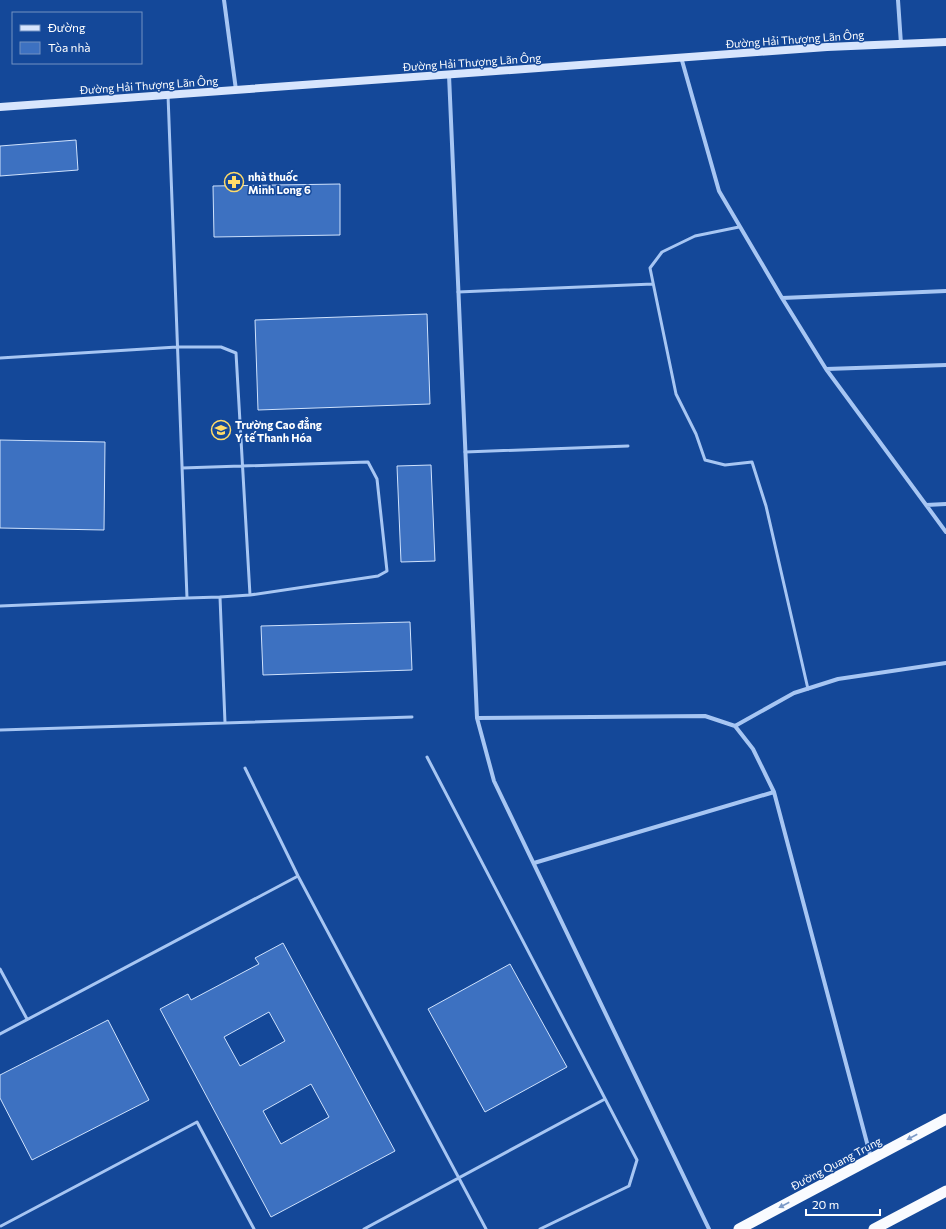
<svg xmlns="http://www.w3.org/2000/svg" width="946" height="1229" font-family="Commissioner,sans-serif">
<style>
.building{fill:#3d71c1;stroke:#cfe2fd;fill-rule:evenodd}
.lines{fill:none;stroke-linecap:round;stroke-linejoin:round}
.service{stroke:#a7c6f3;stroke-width:3}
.minor{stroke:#a7c6f3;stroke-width:4}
.secondary{stroke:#d7e5fd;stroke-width:8}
.trunk{stroke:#f9fbff;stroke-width:11}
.oneway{fill:#7b99c7}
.labels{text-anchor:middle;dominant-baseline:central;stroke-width:3;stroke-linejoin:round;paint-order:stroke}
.street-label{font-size:11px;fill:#fff;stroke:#144899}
.poi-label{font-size:11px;font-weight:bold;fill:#fff;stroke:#144899;text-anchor:start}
</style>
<rect width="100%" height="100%" fill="#144899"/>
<path class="building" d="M76,140L78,170L0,176V146Z
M340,184V235L214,237L213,186Z
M427,314L430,404L258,410L255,320Z
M0,440L105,442L104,530L0,528Z
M431,465L435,561L401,562L397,466Z
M410,622L412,670L263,675L261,626Z
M283,943L395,1151L271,1217L160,1009L188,994L191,1000L259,964L255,958ZM269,1012L285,1041L240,1066L224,1037ZM311,1084L329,1117L281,1144L263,1111Z
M510,964L567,1067L485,1112L428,1009Z
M108,1020L149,1100L32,1160L0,1098V1075Z"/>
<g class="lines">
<path class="service" d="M168,95L187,598L220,597L225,723
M739,227L695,236L662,252L650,268L676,394L696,434L705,460L725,465L752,462L766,506L808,689
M458,292L653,284
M0,358L177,347H221L236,353L250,595L220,597
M465,452L628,446
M182,468L368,462L377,479L387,571L378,576L250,595
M0,606L187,598
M0,730L412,717
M427,757L637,1160L629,1186L540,1229
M245,768L298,876L486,1229
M0,969L27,1019
M0,1034L298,876
M1,1226L197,1122L254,1229
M364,1229L605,1099"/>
<path class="minor" d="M224,0L236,90
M898,0L901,44
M681,57L719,191L782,298L826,369L946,532
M449,75L477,718L494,781L709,1229
M782,298L946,291
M826,369L946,365
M926,505L946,504
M477,718L705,716L735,726L753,749L774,792L871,1158
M735,726L794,693L838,679L946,663
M534,863L774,792"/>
<path class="secondary" d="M0,107L827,47L946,42"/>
<path class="trunk" d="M739,1229L946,1119
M874,1229L946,1191"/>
</g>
<defs><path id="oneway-solid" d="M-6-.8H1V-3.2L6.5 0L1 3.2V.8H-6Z"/></defs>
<g class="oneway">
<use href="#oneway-solid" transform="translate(912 1137) rotate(152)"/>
<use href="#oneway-solid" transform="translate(784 1205) rotate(152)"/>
</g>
<defs>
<g id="pharmacy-ring" transform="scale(1)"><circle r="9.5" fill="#144899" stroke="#ffdb69" stroke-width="1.5"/><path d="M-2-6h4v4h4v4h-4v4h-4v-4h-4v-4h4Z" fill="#ffdb69"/></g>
<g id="university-ring" transform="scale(1)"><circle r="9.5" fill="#144899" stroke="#ffdb69" stroke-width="1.5"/><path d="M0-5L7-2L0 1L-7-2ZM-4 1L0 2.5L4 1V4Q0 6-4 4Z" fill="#ffdb69"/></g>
</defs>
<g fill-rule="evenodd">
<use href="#pharmacy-ring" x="234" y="182"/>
<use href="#university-ring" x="221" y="430"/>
</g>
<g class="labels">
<g class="street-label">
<text transform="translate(795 39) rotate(-4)">Đường Hải Thượng Lãn Ông</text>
<text transform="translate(472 62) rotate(-4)">Đường Hải Thượng Lãn Ông</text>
<text transform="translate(149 85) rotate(-4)">Đường Hải Thượng Lãn Ông</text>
<text transform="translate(836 1163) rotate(-28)">Đường Quang Trung</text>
</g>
<g class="poi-label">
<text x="248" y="176">nhà thuốc<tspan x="248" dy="13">Minh Long 6</tspan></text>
<text x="235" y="424">Trường Cao đẳng<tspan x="235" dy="13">Y tế Thanh Hóa</tspan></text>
</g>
</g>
<rect x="12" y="12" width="130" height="52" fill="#144899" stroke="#7291c2"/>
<rect x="20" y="25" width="20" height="6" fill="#d7e5fd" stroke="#7291c2"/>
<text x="48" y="32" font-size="12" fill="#ffffff">Đường</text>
<rect x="20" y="42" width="20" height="12" fill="#3d71c1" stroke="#7291c2"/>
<text x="48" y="52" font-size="12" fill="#ffffff">Tòa nhà</text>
<path d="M806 1209v6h74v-6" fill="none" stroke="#ffffff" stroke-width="2"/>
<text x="812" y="1209" font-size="12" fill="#ffffff" stroke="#144899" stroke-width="3" paint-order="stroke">20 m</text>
</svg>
